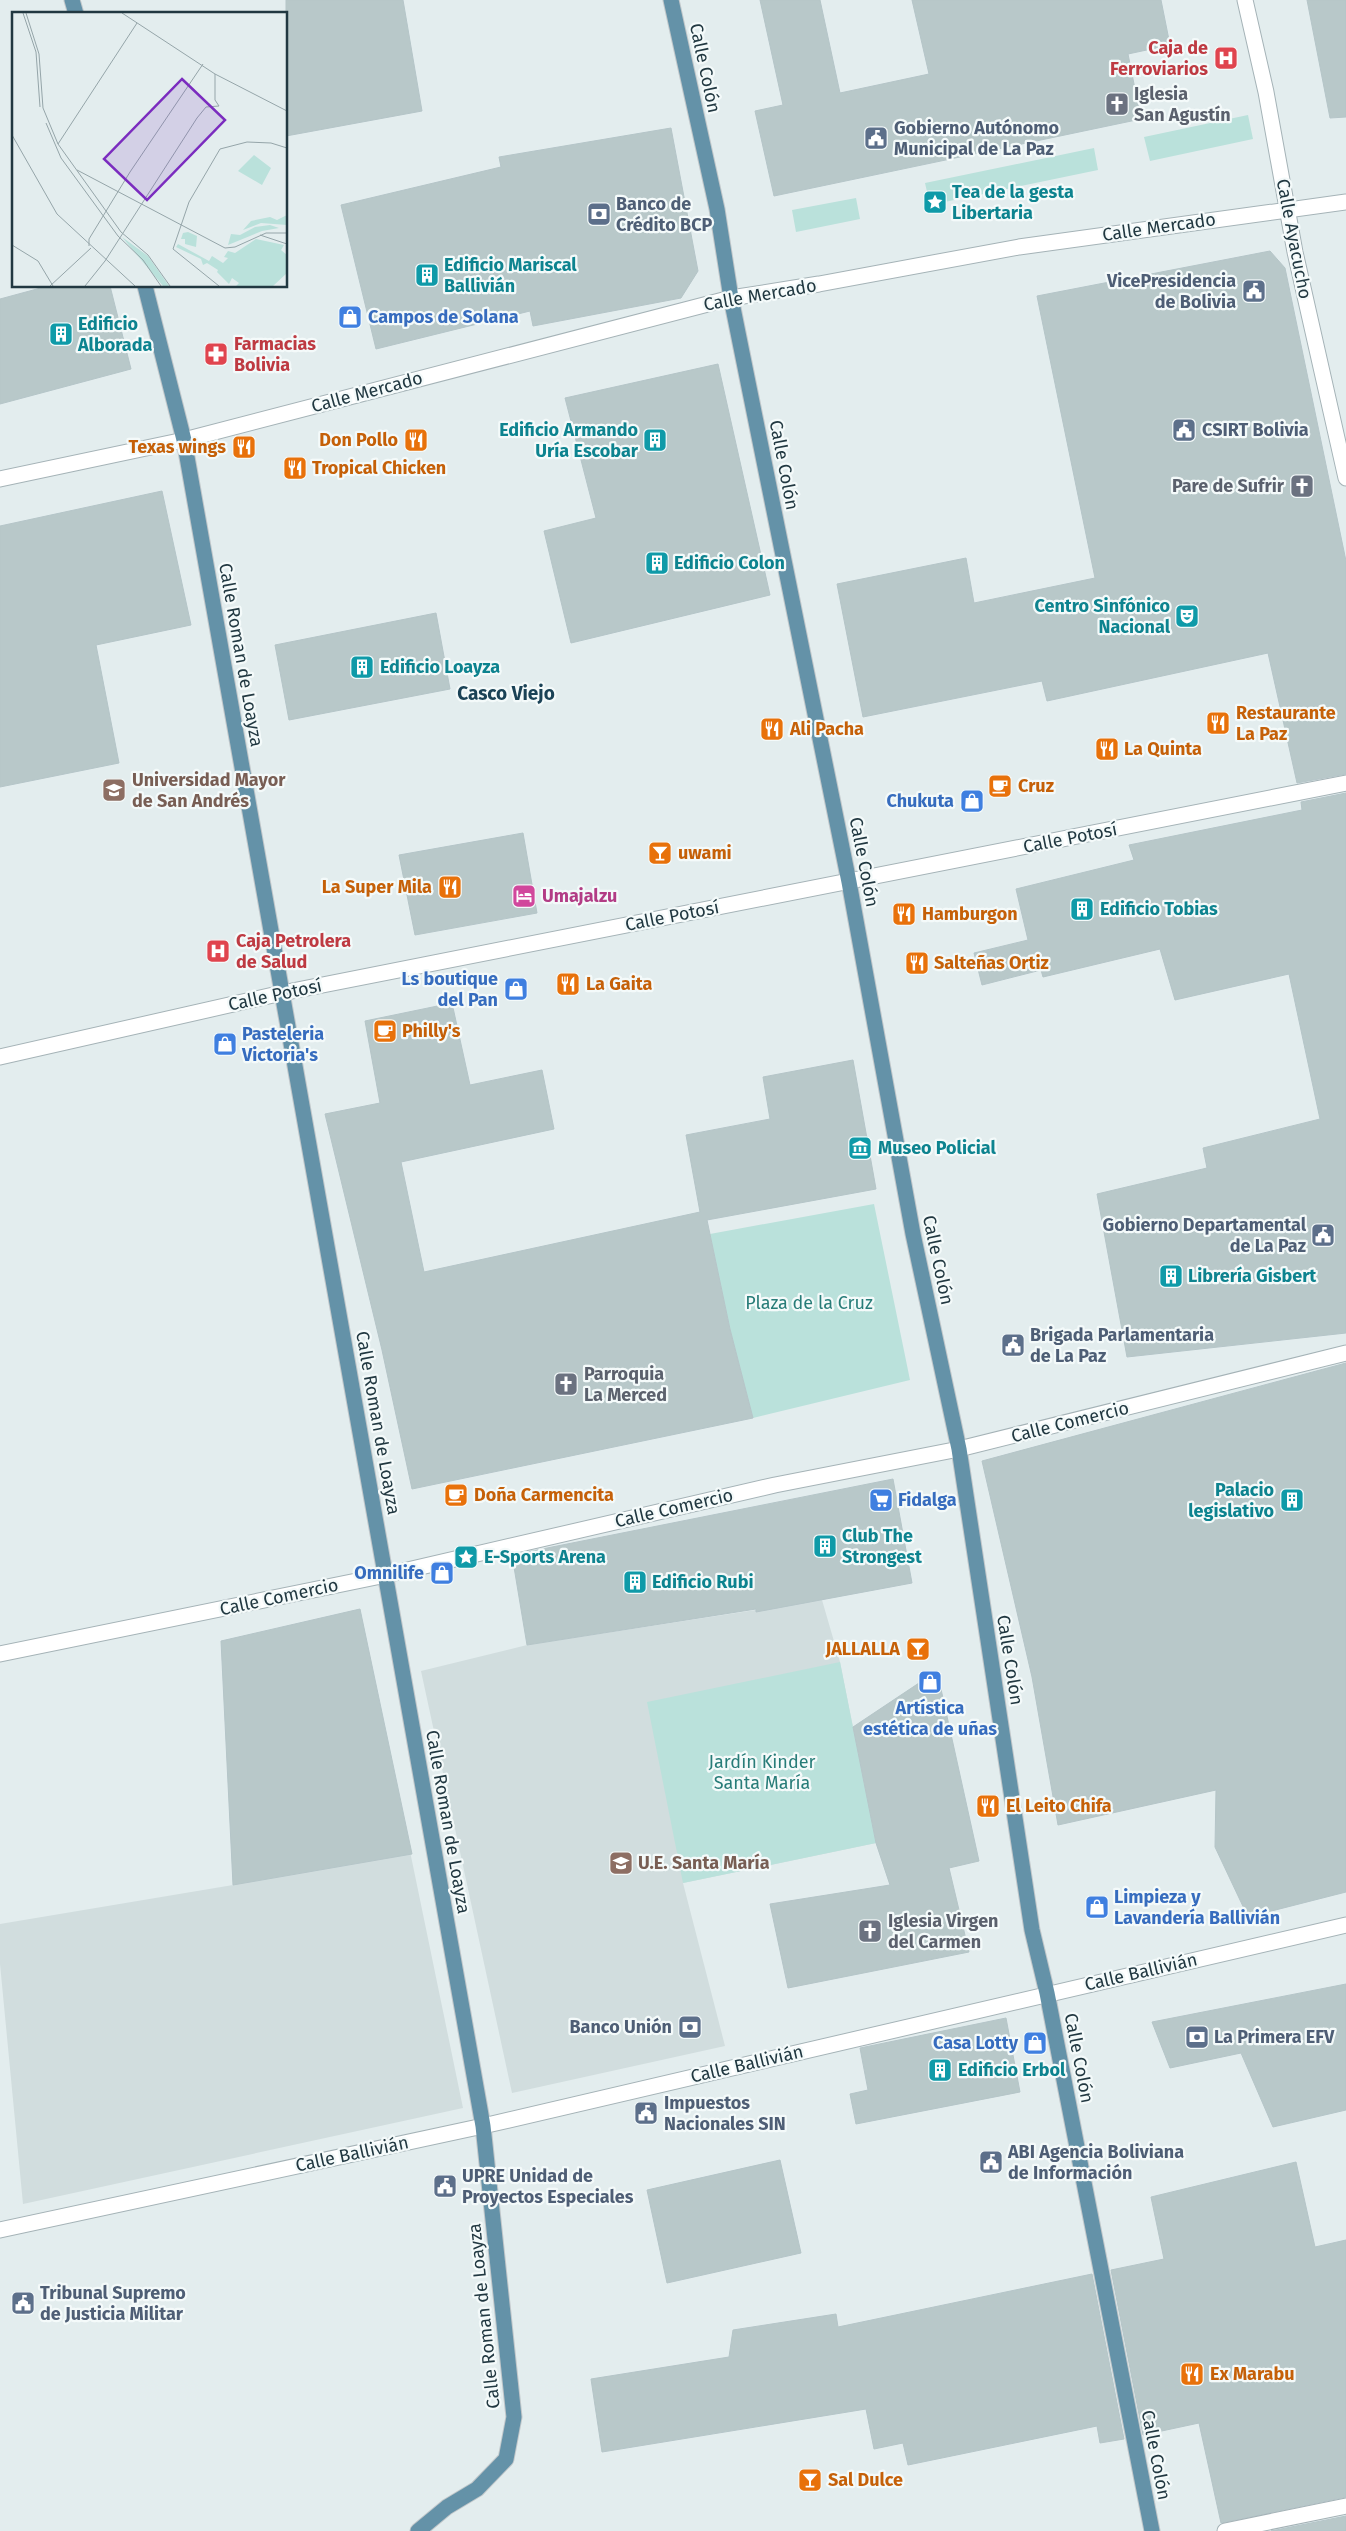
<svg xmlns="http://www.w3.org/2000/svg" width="1346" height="2531" font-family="'Fira Sans',sans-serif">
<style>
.built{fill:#d1ddde}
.green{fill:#bae1db}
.building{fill:#b8c8c9;stroke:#b5c5c8}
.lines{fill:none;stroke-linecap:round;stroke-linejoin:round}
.minor-casing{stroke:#a5b3b7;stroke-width:17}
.major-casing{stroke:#c1c7ca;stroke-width:17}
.minor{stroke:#fff;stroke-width:15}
.major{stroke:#6492a8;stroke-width:15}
.labels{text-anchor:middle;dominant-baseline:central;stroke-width:4.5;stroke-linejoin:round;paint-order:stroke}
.health-label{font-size:18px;font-weight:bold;fill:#be3a42;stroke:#f4fafa;text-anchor:start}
.street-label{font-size:18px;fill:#213841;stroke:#f4fafa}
.worship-label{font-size:18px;font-weight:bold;fill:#5b616d;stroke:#f4fafa;text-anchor:start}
.service-label{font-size:18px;font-weight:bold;fill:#4e5e75;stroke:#f4fafa;text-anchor:start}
.culture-label{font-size:18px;font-weight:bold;fill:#0d838f;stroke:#f4fafa;text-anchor:start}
.shop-label{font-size:18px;font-weight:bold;fill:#366cbe;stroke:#f4fafa;text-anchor:start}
.food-label{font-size:18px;font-weight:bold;fill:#c56008;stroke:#f4fafa;text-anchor:start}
.education-label{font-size:18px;font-weight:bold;fill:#785e54;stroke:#f4fafa;text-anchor:start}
.hotel-label{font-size:18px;font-weight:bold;fill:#b23c85;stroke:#f4fafa;text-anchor:start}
.park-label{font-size:18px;fill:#277c78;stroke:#f4fafa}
.neighbourhood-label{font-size:19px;font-weight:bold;fill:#1a4256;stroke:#f4fafa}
.inset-road{fill:none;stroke:#95a5a9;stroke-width:1}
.view{fill:#7b2cbf;fill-opacity:0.15;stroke:#7b2cbf;stroke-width:2.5}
.inset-edge{fill:none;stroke:#213841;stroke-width:2.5}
</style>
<rect width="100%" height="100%" fill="#e3edee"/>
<path class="built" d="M822,1600L840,1662L876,1843L683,1883L725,2046L512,2093L421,1671L527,1645Z
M360,1609L463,2108L23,2204L0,1964V1924L233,1885L221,1641Z"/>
<path class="green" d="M1248,115L1253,139L1150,161L1144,137Z
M1094,148L1098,170L930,205L925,183Z
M856,198L860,219L796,232L792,210Z
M874,1204L910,1380L753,1418L730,1329L710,1234Z
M840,1662L876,1843L683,1883L647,1702Z"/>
<path class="building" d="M286,0H403L422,111L286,136Z
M760,0H820L840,93L929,74L912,0H1161L1170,45L1128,54L1141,119L774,196L755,111L783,105Z
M1307,0H1346V117L1330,118Z
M671,128L698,271L681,298L533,326L530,311L376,349L341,205L501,167L499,157Z
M1270,251L1285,268L1346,561V774L1297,783L1268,653L1047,701L1042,681L863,717L837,584L966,558L974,603L1095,578L1037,296Z
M48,286H110L131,369L0,404V299Z
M718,364L770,595L571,643L544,531L596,518L565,398Z
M162,491L191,625L96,645L119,763L0,787V526Z
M436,613L450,689L289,720L275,645Z
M1346,793V1333L1127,1357L1097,1194L1207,1168L1203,1148L1320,1119L1289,974L1175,1000L1160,949L1043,977L1041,970L982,985L974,953L1028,940L1016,889L1134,860L1129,845L1302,810L1301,802Z
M523,833L537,913L415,935L399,855Z
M452,1003L470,1085L542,1070L554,1129L401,1162L424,1272L700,1212L686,1135L770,1119L763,1077L853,1060L876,1189L707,1220L730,1329L753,1418L412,1489L382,1350L325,1114L380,1103L365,1021Z
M1346,1363V1892L1248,1917L1215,1847L1216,1790L1058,1825L1032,1677L982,1461Z
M893,1479L912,1583L756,1612V1609L527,1645L512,1555Z
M360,1609L412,1854L233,1885L221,1641Z
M937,1671L979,1861L949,1868L969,1952L788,1988L770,1904L890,1885L876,1843L853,1727Z
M1346,1984V2110L1273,2127L1241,2053L1170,2068L1152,2022Z
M1006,2018L1020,2092L856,2124L850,2094L868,2090L860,2048Z
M780,2160L801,2253L667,2283L647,2190Z
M1296,2162L1315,2247L1346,2240V2497L1221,2523L1199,2423L1143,2435L1111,2270L1164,2259L1151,2197Z
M1092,2274L1124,2439L1100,2443L1097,2426L908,2465L903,2443L874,2449L866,2409L602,2452L591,2379L729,2357L733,2330L836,2314L838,2327Z
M1346,2516V2531H1271Z"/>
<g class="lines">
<g class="minor-casing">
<path id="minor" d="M1245,0L1266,92L1295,252L1346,478
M0,479L184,440L731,298L819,284L1019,247L1346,202
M0,1057L282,993L1346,783
M0,1654L386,1575L775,1485L959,1449L1346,1353
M0,2230L483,2126L1346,1925
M1225,2531L1346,2506"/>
</g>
<g class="major-casing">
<path id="major" d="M72,0L76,14
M671,0L717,209L731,298L849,882L913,1234L959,1449L1032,1930L1047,1993L1152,2531
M145,286L184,440L483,2126L514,2417L506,2459L477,2489L447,2507L418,2531"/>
</g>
<use href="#minor" class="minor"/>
<use href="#major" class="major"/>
</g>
<defs>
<g id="hospital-square" transform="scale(1.25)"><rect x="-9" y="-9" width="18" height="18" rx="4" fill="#e0444e" stroke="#f4fafa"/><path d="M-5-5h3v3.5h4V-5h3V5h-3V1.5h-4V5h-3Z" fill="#fff"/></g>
<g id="church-square" transform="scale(1.25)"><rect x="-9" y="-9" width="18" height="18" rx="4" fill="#6b7280" stroke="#f4fafa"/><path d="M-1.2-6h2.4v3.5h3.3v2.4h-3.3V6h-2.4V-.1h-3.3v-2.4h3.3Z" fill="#fff"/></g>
<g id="civic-square" transform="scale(1.25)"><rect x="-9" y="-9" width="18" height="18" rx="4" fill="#5c6f8a" stroke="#f4fafa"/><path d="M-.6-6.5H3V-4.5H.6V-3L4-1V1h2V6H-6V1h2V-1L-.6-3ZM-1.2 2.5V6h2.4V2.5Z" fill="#fff"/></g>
<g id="sight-square" transform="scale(1.25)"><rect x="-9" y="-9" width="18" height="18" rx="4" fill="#0f9aa8" stroke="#f4fafa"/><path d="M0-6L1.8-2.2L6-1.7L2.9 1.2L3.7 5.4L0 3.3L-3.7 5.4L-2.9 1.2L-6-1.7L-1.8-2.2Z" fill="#fff"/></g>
<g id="bank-square" transform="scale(1.25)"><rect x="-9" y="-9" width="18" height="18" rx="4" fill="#5c6f8a" stroke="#f4fafa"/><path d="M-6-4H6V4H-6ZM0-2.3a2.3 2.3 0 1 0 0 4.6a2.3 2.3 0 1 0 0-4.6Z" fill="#fff"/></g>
<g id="building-square" transform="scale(1.25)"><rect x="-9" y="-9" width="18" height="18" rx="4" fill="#0f9aa8" stroke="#f4fafa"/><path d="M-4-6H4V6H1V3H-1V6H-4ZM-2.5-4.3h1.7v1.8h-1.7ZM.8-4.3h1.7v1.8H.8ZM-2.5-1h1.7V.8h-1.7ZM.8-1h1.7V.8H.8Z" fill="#fff"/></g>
<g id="shop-square" transform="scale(1.25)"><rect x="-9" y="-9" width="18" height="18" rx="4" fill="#3f7fe0" stroke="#f4fafa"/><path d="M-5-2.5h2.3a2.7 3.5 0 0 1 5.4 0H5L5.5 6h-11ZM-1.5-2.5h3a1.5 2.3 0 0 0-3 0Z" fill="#fff"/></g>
<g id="pharmacy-square" transform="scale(1.25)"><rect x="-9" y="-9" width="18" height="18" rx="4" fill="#e0444e" stroke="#f4fafa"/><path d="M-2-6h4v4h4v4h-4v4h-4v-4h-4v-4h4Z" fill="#fff"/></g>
<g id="restaurant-square" transform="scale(1.25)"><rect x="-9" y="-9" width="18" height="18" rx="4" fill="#e8710a" stroke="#f4fafa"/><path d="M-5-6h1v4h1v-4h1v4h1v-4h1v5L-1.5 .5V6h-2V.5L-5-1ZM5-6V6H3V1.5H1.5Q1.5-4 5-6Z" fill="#fff"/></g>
<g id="theatre-square" transform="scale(1.25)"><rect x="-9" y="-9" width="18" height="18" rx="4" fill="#0f9aa8" stroke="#f4fafa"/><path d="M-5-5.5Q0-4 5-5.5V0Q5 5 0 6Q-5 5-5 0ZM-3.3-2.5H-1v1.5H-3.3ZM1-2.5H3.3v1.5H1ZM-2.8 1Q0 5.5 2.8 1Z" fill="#fff"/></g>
<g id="cafe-square" transform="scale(1.25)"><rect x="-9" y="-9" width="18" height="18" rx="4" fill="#e8710a" stroke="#f4fafa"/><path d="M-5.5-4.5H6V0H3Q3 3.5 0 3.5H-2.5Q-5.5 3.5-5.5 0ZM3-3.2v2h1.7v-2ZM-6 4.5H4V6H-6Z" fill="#fff"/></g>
<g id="university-square" transform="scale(1.25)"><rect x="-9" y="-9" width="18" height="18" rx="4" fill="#8d6e63" stroke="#f4fafa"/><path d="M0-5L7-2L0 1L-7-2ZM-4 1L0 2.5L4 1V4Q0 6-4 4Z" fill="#fff"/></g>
<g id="bar-square" transform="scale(1.25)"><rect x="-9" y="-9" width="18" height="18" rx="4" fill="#e8710a" stroke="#f4fafa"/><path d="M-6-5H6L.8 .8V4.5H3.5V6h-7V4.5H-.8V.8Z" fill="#fff"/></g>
<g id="hotel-square" transform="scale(1.25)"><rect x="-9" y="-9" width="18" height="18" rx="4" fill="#d1479c" stroke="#f4fafa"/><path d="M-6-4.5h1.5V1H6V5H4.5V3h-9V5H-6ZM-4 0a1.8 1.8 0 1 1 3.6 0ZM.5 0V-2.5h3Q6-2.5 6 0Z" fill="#fff"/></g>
<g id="museum-square" transform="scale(1.25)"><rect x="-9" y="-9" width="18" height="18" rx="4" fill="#0f9aa8" stroke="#f4fafa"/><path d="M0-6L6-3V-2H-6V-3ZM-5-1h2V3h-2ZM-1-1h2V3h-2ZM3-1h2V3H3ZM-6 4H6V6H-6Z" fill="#fff"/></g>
<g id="supermarket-square" transform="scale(1.25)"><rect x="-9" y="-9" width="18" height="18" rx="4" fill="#3f7fe0" stroke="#f4fafa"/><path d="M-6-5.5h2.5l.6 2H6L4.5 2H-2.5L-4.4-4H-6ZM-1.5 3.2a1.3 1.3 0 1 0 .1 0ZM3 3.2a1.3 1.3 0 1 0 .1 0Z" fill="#fff"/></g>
<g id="school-square" transform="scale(1.25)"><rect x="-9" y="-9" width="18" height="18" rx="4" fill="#8d6e63" stroke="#f4fafa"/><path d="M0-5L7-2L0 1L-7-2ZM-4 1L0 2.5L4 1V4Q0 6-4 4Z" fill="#fff"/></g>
</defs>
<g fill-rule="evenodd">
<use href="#hospital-square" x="1226" y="58"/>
<use href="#church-square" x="1117" y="104"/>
<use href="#civic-square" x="876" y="138"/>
<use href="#sight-square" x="935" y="202"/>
<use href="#bank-square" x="599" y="214"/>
<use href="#building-square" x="427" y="275"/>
<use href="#civic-square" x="1254" y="291"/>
<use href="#shop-square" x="350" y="317"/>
<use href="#building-square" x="61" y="334"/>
<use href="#pharmacy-square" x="216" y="354"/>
<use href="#civic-square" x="1184" y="430"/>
<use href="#restaurant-square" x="416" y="440"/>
<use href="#building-square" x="655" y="440"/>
<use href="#restaurant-square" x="244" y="447"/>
<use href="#restaurant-square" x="295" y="468"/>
<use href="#church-square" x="1302" y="486"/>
<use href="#building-square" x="657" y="563"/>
<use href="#theatre-square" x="1187" y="616"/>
<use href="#building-square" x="362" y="667"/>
<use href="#restaurant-square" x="1218" y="723"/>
<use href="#restaurant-square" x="772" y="729"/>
<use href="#restaurant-square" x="1107" y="749"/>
<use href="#cafe-square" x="1000" y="786"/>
<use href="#university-square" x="114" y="790"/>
<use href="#shop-square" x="972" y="801"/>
<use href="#bar-square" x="660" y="853"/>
<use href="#restaurant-square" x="450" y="887"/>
<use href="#hotel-square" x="524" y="896"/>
<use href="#building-square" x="1082" y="909"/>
<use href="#restaurant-square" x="904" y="914"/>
<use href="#hospital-square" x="218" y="951"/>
<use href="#restaurant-square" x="917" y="963"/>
<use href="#restaurant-square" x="568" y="984"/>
<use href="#shop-square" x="516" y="989"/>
<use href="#cafe-square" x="385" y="1031"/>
<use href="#shop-square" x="225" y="1044"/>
<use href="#museum-square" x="860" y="1148"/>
<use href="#civic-square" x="1323" y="1235"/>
<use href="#building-square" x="1171" y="1276"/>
<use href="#civic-square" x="1013" y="1345"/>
<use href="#church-square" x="566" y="1384"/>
<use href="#cafe-square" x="456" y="1495"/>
<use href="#supermarket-square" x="881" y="1500"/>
<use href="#building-square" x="1292" y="1500"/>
<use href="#building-square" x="825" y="1546"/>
<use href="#sight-square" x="466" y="1557"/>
<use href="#shop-square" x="442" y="1573"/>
<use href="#building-square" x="635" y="1582"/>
<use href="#bar-square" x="918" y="1649"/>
<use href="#shop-square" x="930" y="1682"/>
<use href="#restaurant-square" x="988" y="1806"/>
<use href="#school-square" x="621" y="1863"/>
<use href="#shop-square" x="1097" y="1907"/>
<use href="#church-square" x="870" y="1931"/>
<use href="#bank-square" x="690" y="2027"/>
<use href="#bank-square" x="1197" y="2037"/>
<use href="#shop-square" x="1035" y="2043"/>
<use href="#building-square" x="940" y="2070"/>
<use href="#civic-square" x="646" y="2113"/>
<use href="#civic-square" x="991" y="2162"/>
<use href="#civic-square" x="445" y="2186"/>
<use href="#civic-square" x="23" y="2303"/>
<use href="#restaurant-square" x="1192" y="2374"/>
<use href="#bar-square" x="810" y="2480"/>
</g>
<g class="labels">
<g class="health-label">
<text x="1208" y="48" text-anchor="end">Caja de<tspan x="1208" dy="21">Ferroviarios</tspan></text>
<text x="234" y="344">Farmacias<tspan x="234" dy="21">Bolivia</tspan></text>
<text x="236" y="941">Caja Petrolera<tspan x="236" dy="21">de Salud</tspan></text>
</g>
<g class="street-label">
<text transform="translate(705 68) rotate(78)">Calle Colón</text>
<text transform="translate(1159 227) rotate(-8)">Calle Mercado</text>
<text transform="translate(1294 239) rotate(79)">Calle Ayacucho</text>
<text transform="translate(760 295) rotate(-10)">Calle Mercado</text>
<text transform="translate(367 392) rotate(-15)">Calle Mercado</text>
<text transform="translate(784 465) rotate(79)">Calle Colón</text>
<text transform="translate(241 655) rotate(80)">Calle Roman de Loayza</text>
<text transform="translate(1070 838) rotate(-11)">Calle Potosí</text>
<text transform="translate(864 862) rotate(79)">Calle Colón</text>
<text transform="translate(672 916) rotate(-11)">Calle Potosí</text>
<text transform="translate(275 995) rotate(-12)">Calle Potosí</text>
<text transform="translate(938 1260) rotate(78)">Calle Colón</text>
<text transform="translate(1070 1422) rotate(-14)">Calle Comercio</text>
<text transform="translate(378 1423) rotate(80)">Calle Roman de Loayza</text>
<text transform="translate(674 1508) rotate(-13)">Calle Comercio</text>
<text transform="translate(279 1597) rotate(-12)">Calle Comercio</text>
<text transform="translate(1010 1660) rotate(81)">Calle Colón</text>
<text transform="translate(448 1822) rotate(80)">Calle Roman de Loayza</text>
<text transform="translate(1141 1972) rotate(-13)">Calle Ballivián</text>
<text transform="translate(1079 2058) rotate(79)">Calle Colón</text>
<text transform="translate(747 2064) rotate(-13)">Calle Ballivián</text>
<text transform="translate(352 2154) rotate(-12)">Calle Ballivián</text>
<text transform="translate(484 2316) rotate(-96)">Calle Roman de Loayza</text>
<text transform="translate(1156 2455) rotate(79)">Calle Colón</text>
</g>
<g class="worship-label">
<text x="1134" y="94">Iglesia<tspan x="1134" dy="21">San Agustín</tspan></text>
<text x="1284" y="486" text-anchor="end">Pare de Sufrir</text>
<text x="584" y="1374">Parroquia<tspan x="584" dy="21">La Merced</tspan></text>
<text x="888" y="1921">Iglesia Virgen<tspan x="888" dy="21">del Carmen</tspan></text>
</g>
<g class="service-label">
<text x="894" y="128">Gobierno Autónomo<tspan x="894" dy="21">Municipal de La Paz</tspan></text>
<text x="616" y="204">Banco de<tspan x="616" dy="21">Crédito BCP</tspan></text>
<text x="1236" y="281" text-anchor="end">VicePresidencia<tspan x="1236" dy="21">de Bolivia</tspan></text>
<text x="1202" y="430">CSIRT Bolivia</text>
<text x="1306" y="1225" text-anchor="end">Gobierno Departamental<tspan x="1306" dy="21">de La Paz</tspan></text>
<text x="1030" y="1335">Brigada Parlamentaria<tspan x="1030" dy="21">de La Paz</tspan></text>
<text x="672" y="2027" text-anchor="end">Banco Unión</text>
<text x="1214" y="2037">La Primera EFV</text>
<text x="664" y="2103">Impuestos<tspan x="664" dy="21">Nacionales SIN</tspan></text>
<text x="1008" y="2152">ABI Agencia Boliviana<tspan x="1008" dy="21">de Información</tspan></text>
<text x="462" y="2176">UPRE Unidad de<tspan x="462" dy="21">Proyectos Especiales</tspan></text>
<text x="40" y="2293">Tribunal Supremo<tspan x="40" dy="21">de Justicia Militar</tspan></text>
</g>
<g class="culture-label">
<text x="952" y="192">Tea de la gesta<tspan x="952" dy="21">Libertaria</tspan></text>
<text x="444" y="265">Edificio Mariscal<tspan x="444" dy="21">Ballivián</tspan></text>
<text x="78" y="324">Edificio<tspan x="78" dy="21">Alborada</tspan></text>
<text x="638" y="430" text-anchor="end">Edificio Armando<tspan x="638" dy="21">Uría Escobar</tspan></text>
<text x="674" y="563">Edificio Colon</text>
<text x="1170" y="606" text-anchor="end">Centro Sinfónico<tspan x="1170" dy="21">Nacional</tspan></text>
<text x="380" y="667">Edificio Loayza</text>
<text x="1100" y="909">Edificio Tobias</text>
<text x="878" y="1148">Museo Policial</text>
<text x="1188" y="1276">Librería Gisbert</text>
<text x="1274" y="1490" text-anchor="end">Palacio<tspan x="1274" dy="21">legislativo</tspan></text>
<text x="842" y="1536">Club The<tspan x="842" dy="21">Strongest</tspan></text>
<text x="484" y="1557">E-Sports Arena</text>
<text x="652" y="1582">Edificio Rubi</text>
<text x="958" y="2070">Edificio Erbol</text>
</g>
<g class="shop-label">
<text x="368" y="317">Campos de Solana</text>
<text x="954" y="801" text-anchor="end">Chukuta</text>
<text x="498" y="979" text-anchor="end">Ls boutique<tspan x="498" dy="21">del Pan</tspan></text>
<text x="242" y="1034">Pasteleria<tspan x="242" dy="21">Victoria's</tspan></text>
<text x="898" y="1500">Fidalga</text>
<text x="424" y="1573" text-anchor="end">Omnilife</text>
<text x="930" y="1708" text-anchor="middle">Artística<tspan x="930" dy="21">estética de uñas</tspan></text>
<text x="1114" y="1897">Limpieza y<tspan x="1114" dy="21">Lavandería Ballivián</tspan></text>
<text x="1018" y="2043" text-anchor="end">Casa Lotty</text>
</g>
<g class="food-label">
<text x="398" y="440" text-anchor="end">Don Pollo</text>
<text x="226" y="447" text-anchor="end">Texas wings</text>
<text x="312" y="468">Tropical Chicken</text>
<text x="1236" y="713">Restaurante<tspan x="1236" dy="21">La Paz</tspan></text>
<text x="790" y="729">Ali Pacha</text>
<text x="1124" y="749">La Quinta</text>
<text x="1018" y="786">Cruz</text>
<text x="678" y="853">uwami</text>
<text x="432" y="887" text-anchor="end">La Super Mila</text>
<text x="922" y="914">Hamburgon</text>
<text x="934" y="963">Salteñas Ortiz</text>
<text x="586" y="984">La Gaita</text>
<text x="402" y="1031">Philly's</text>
<text x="474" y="1495">Doña Carmencita</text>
<text x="900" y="1649" text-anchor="end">JALLALLA</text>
<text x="1006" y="1806">El Leito Chifa</text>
<text x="1210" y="2374">Ex Marabu</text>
<text x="828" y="2480">Sal Dulce</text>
</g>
<g class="education-label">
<text x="132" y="780">Universidad Mayor<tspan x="132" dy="21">de San Andrés</tspan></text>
<text x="638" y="1863">U.E. Santa María</text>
</g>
<g class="hotel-label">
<text x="542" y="896">Umajalzu</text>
</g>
<g class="park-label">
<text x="809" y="1303">Plaza de la Cruz</text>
<text x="762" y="1762">Jardín Kinder<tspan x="762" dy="21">Santa María</tspan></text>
</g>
<g class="neighbourhood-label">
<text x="506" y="693">Casco Viejo</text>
</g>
</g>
<g transform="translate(12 12)">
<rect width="275" height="275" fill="#e3edee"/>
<path d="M242,143L259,156L250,173L226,159ZM275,203V213L249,211L231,218L239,209L258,205L265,208ZM258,213L267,216L250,219L216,233L219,222L228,223L243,215ZM176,220L185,224L184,235L173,232V227H169L171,221ZM110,225L136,244L157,274H151ZM244,227L272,233L269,238L275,243V261L261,274H224L227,271L220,266L217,272L205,260L206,258L195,251L191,253L189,247L164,235L166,232L197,249L200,244L211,251L216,246L212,245L216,239L223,241Z" fill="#bae1db"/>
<path class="inset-road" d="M11,1L24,40L28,95M14,1L27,42L31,96L46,132L109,220L136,243L158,274M110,1L203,62L275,99M34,111L49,146L106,224L131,248L149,274M0,123L45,202L123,274M46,132L125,11M65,158L213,236L223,235L254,221H275M248,223L275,232M0,233L26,249L41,274M77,234V227L118,160L191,52M38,274L79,236M73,274L93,249L185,106L194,95L207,94L203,88V62M207,274L161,237L177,190L208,137L235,130L259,131L275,136"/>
<path class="view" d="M170,67L213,108L135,188L92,147Z"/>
<rect width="275" height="275" class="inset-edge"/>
</g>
</svg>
